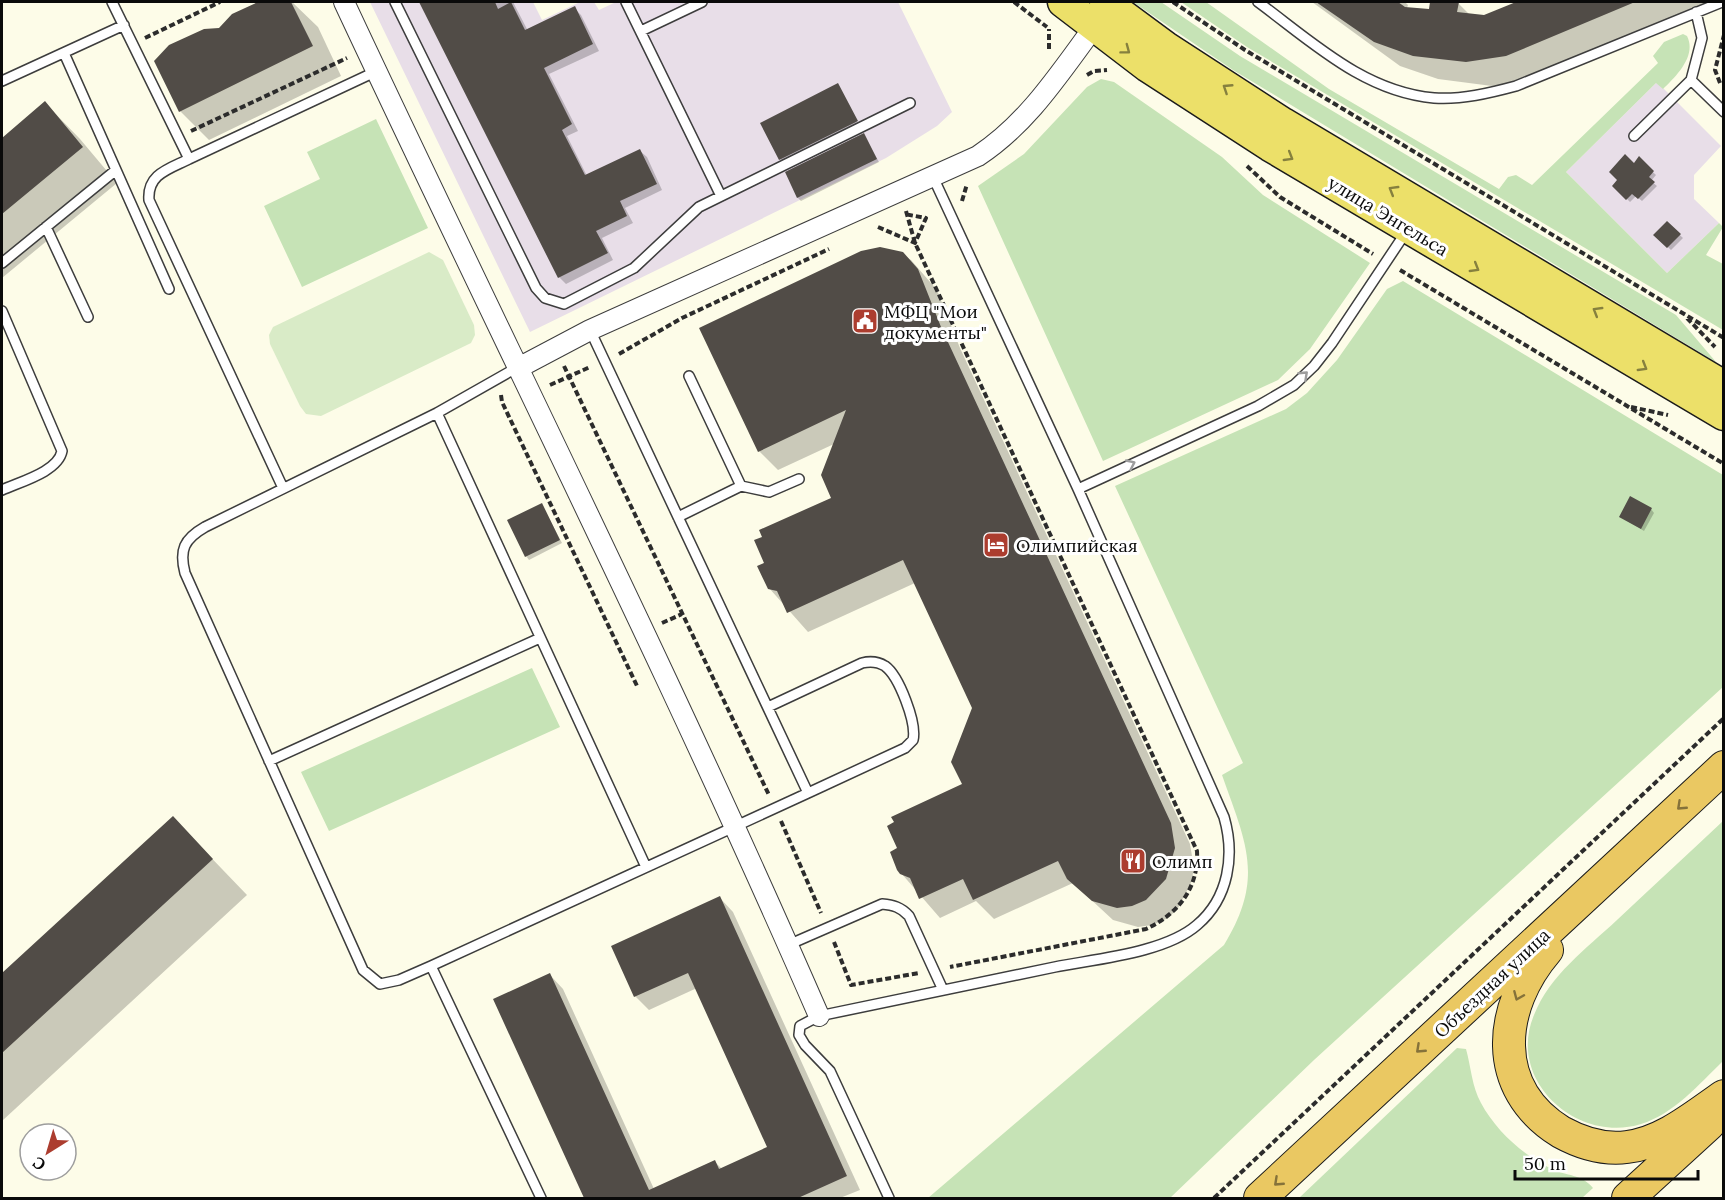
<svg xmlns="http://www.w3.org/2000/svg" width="1725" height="1200" font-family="Lora,serif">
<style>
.industrial{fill:#e8dee8}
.green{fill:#c6e3b6}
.pitch{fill:#d9ebc7}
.shadow{fill:#0003}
.building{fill:#514c47}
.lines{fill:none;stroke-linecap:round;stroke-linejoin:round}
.service-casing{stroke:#3d3d3d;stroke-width:12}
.minor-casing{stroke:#3d3d3d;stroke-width:22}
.primary-casing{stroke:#1b1b1b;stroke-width:33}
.trunk-casing{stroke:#1b1b1b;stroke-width:34}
.path{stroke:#2c2c2c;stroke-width:4;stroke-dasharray:6 3;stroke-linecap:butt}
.service{stroke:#fff;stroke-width:9}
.minor{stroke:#fff;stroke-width:20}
.primary{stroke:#ece069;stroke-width:30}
.trunk{stroke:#eac862;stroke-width:32}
.oneway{stroke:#86803e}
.oneway2{stroke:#9d9d9d}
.oneway3{stroke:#85723a}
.labels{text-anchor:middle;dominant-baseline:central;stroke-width:6;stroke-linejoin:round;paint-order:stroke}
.street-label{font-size:18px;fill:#0a0a0a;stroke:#fff}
.poi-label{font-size:18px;fill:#0a0a0a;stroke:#fff;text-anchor:start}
</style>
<rect width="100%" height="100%" fill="#fdfce8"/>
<path class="industrial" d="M370,2H533L542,20L580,2H594L599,10L616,2H898L952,112L937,126L886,158L530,332Z
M1657,82L1721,146L1694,175V199L1719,223L1667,273L1566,172Z"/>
<path class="green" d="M1133,2H1161L1240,56L1676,315L1716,362L1233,70Z
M1181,2H1206L1329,89L1499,189L1508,177L1516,175L1532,185L1658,63L1653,56L1664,42L1683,34L1687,36C1697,56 1676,76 1663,89L1656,83L1566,172L1667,273L1719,223L1723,227L1706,255L1723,264V330L1247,47Z
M1101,79L1114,82L1222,157L1263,195L1370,263L1310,349L1278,380L1103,461L978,186L1024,154L1087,87Z
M376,119L428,228L302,287L264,206L320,179L307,152Z
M1403,281L1723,475V687L1314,1060L1170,1198H928L1224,945C1265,878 1246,843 1222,775L1243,763L1115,486L1286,409L1307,393L1337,360L1387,289Z
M532,668L560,727L329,831L301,772Z
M1723,821V1061C1699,1084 1674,1114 1641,1124C1578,1144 1506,1081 1534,1015C1550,975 1586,949 1617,920C1652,887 1688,854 1723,821Z
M1457,1048L1466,1049C1471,1067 1472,1087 1481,1103C1496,1131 1524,1156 1552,1169C1566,1176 1582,1174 1593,1188L1582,1198H1299Z"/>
<path class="pitch" d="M429,252L443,260L474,325L475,335L471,343L321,416L306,414L300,406L270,344L269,335L273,327Z"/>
<path class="shadow" d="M262,2H292L318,27L341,76L209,140L180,111L220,29L233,15Z
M421,2H513L528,31L574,8L581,15L599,51L549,74L578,131L567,136L587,176L640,151L647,157L662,190L625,208L633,223L602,238L613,260L566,284L559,277Z
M1312,2H1405L1408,5L1407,8L1430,11L1431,2H1444L1458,3L1470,15L1484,17L1513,4L1512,2H1709L1698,6L1700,9L1531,80L1492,86L1438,79L1400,66Z
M838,86L858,125L783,163L780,159Z
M45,103L80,139L117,183L2,278V139Z
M864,135L879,162L801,201L798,198L787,173Z
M1639,159L1656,175L1651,181L1657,186L1642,201L1636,196L1630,202L1614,186Z
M1667,223L1683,238L1671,250L1655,235Z
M897,251L911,260L937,290L960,348L1190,844L1194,868L1191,883L1177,910L1166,919L1152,925L1138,927L1113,920L1073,883L994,919L976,901L940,918L901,873L899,849L964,785L973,708L915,583L808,632L769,588L766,563L833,498L834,444L778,470L759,451Z
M542,505L562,543L529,560L526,556Z
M1651,509L1654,513L1644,531L1621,517Z
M173,818L247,895L2,1121V975Z
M720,898L733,912L860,1190L840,1198H586L495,1000L550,975L563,989L654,1189L714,1161L722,1169L769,1147L697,988L649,1010L635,996Z"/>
<path class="building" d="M258,2H291L313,46L179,112L154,61L169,45L204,29L219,28L232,14Z
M419,2H495L498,9L511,2L525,30L575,6L593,44L544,68L572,124L562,130L585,175L640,149L657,184L620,201L627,216L596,231L608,253L558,278Z
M1316,2H1398L1405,7L1429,9L1430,2H1459L1457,12L1484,15L1516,2H1635L1506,56L1466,62L1413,56L1374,42Z
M838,83L858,121L779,160L760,123Z
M45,101L83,147L2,214V138Z
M864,133L877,159L797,198L785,172Z
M1625,154L1634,163L1639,156L1654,171L1649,177L1655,182L1638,199L1632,194L1626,200L1612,186L1617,180L1609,172Z
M1667,221L1681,234L1667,248L1653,235Z
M880,247L903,252L918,269L941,327L1171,823L1175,848L1166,879L1146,900L1132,906L1117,908L1092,901L1067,879L1058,861L973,900L963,879L919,899L910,878L900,874L897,870L890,852L897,848L887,826L894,822L891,817L962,784L951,762L972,708L903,560L787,613L777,591L768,589L757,566L764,563L754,540L762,537L759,530L831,498L821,475L846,410L758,452L699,328L861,251Z
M1630,496L1652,508L1641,529L1619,517Z
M542,503L560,540L525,557L507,520Z
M173,816L213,859L2,1053V973Z
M720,896L847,1176L798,1198H584L493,999L550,973L649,1190L715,1160L719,1169L767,1147L688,973L634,997L611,946Z"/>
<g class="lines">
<g class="service-casing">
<path id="service" d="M112,2L189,159L377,71
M395,2L536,288L545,298L564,304L634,268L699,207L910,103
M626,2L721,196
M1258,2C1311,41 1364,92 1434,98C1461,100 1490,93 1516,86L1722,2
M1696,12L1702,38L1691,80L1724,112
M641,31L702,2
M64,53L169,289
M2,81L124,25
M1634,136L1691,80
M189,159C169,169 147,174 149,200L283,488
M46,227L88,317
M2,263L116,170
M2,311L62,451C58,472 19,482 2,490
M518,367L437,413L205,527C184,539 179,550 185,573L363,970L380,984L399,980L431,966L808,793L590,330
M437,413L646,867
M741,486L769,492L799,479
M1078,489L1258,406L1294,385L1314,366L1332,343L1406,232
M678,517L741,486L689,376
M768,707L862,663C870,661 877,661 885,666C899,676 917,723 913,740L905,748L808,793
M269,761L540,638
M788,945L882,904C893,905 901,907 909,916L943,990
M431,966L541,1198
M889,1198L830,1071L805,1045L799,1035L800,1026L819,1016C897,1000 976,984 1055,967C1095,959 1165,953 1197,925C1229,898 1235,855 1224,817L1078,489L933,177"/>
</g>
<g class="minor-casing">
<path id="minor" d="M344,2C502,340 670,673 819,1016
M520,367L590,330L978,156C1028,123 1059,74 1094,27"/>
</g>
<g class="primary-casing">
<path id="primary" d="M1063,2L1148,67L1270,146L1724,415
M1105,2L1166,47L1283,123L1724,386"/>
</g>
<g class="trunk-casing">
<path id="trunk" d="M1547,950C1498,1007 1490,1088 1561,1132C1581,1143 1604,1150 1627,1147C1663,1143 1695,1116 1724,1096
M1260,1198L1724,767
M1628,1198L1709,1124"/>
</g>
<path class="path" d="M1014,2L1047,27
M1173,2L1245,50L1724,338
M145,38L220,2
M1049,49V29
M1087,75L1094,71L1107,70
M1720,83L1715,70L1724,35
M191,131L347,58
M1247,166L1280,197L1373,254
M962,201L967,184
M906,211L915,243L1197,851C1199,888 1178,914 1146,929L950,967
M878,227L915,243L926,218L904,214
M1400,270L1724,464
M1687,318L1715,347
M619,354L682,318L829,249
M564,366L769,795
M550,385L590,367
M501,395L502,402L638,688
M1631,407L1668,415
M662,623L682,614
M781,821L821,913
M834,942L851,985L919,973
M1214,1198L1724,718"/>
<use href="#service" class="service"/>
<use href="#minor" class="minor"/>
<use href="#primary" class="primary"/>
<use href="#trunk" class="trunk"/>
</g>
<defs><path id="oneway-chevron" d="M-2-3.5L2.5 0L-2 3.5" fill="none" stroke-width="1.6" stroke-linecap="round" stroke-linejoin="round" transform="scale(1.5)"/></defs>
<g class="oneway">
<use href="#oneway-chevron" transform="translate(1126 50) rotate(37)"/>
<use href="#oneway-chevron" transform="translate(1227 88) rotate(-147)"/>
<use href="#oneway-chevron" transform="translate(1289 157) rotate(31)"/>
<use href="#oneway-chevron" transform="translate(1393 190) rotate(-149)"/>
<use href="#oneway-chevron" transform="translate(1475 268) rotate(31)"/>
<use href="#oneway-chevron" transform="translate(1597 311) rotate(-149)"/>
<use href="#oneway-chevron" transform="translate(1643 367) rotate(31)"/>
</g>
<g class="oneway2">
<use href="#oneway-chevron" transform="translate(1304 375) rotate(-43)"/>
<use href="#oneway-chevron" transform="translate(1131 464) rotate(-25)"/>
</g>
<g class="oneway3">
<use href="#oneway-chevron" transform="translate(1681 806) rotate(137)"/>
<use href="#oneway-chevron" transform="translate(1518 996) rotate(113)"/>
<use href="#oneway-chevron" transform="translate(1420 1049) rotate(137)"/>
<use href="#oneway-chevron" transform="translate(1278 1182) rotate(137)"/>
</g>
<defs>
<g id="civic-square" transform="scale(1.35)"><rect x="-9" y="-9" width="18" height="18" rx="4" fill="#ac3d2f" stroke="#fff"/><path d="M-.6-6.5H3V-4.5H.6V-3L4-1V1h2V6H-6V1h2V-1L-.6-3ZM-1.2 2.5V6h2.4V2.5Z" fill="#fff"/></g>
<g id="hotel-square" transform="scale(1.35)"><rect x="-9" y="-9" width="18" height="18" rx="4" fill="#ac3d2f" stroke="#fff"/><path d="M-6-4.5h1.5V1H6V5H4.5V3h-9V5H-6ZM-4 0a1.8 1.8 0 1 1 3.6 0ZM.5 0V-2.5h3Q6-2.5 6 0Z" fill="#fff"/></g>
<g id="restaurant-square" transform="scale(1.35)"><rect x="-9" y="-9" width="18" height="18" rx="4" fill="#ac3d2f" stroke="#fff"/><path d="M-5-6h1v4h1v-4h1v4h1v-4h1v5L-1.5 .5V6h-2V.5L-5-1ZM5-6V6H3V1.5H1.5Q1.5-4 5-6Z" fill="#fff"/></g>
</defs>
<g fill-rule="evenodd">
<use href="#civic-square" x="865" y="321"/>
<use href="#hotel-square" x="996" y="545"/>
<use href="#restaurant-square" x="1133" y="861"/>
</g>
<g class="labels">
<g class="street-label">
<text transform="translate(1388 216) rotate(31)">улица Энгельса</text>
<text transform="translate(1492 983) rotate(-43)">Объездная улица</text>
</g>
<g class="poi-label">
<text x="884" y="311">МФЦ "Мои<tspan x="884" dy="21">документы"</tspan></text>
<text x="1016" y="545">Олимпийская</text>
<text x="1152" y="861">Олимп</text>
</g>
</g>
<rect width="1725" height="1200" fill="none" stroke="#0a0a0a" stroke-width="6"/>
<g transform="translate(48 1152) rotate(217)"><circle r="28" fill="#ffffff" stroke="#9d9d9d" stroke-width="1.5"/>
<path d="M0-4.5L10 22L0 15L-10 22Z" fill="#ac3d2f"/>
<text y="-9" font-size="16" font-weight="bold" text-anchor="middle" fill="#0a0a0a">С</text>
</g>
<path d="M1515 1170v9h183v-9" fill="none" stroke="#0a0a0a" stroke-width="3"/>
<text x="1524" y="1170" font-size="18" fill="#0a0a0a" stroke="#ffffff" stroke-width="4.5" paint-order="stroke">50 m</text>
</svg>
